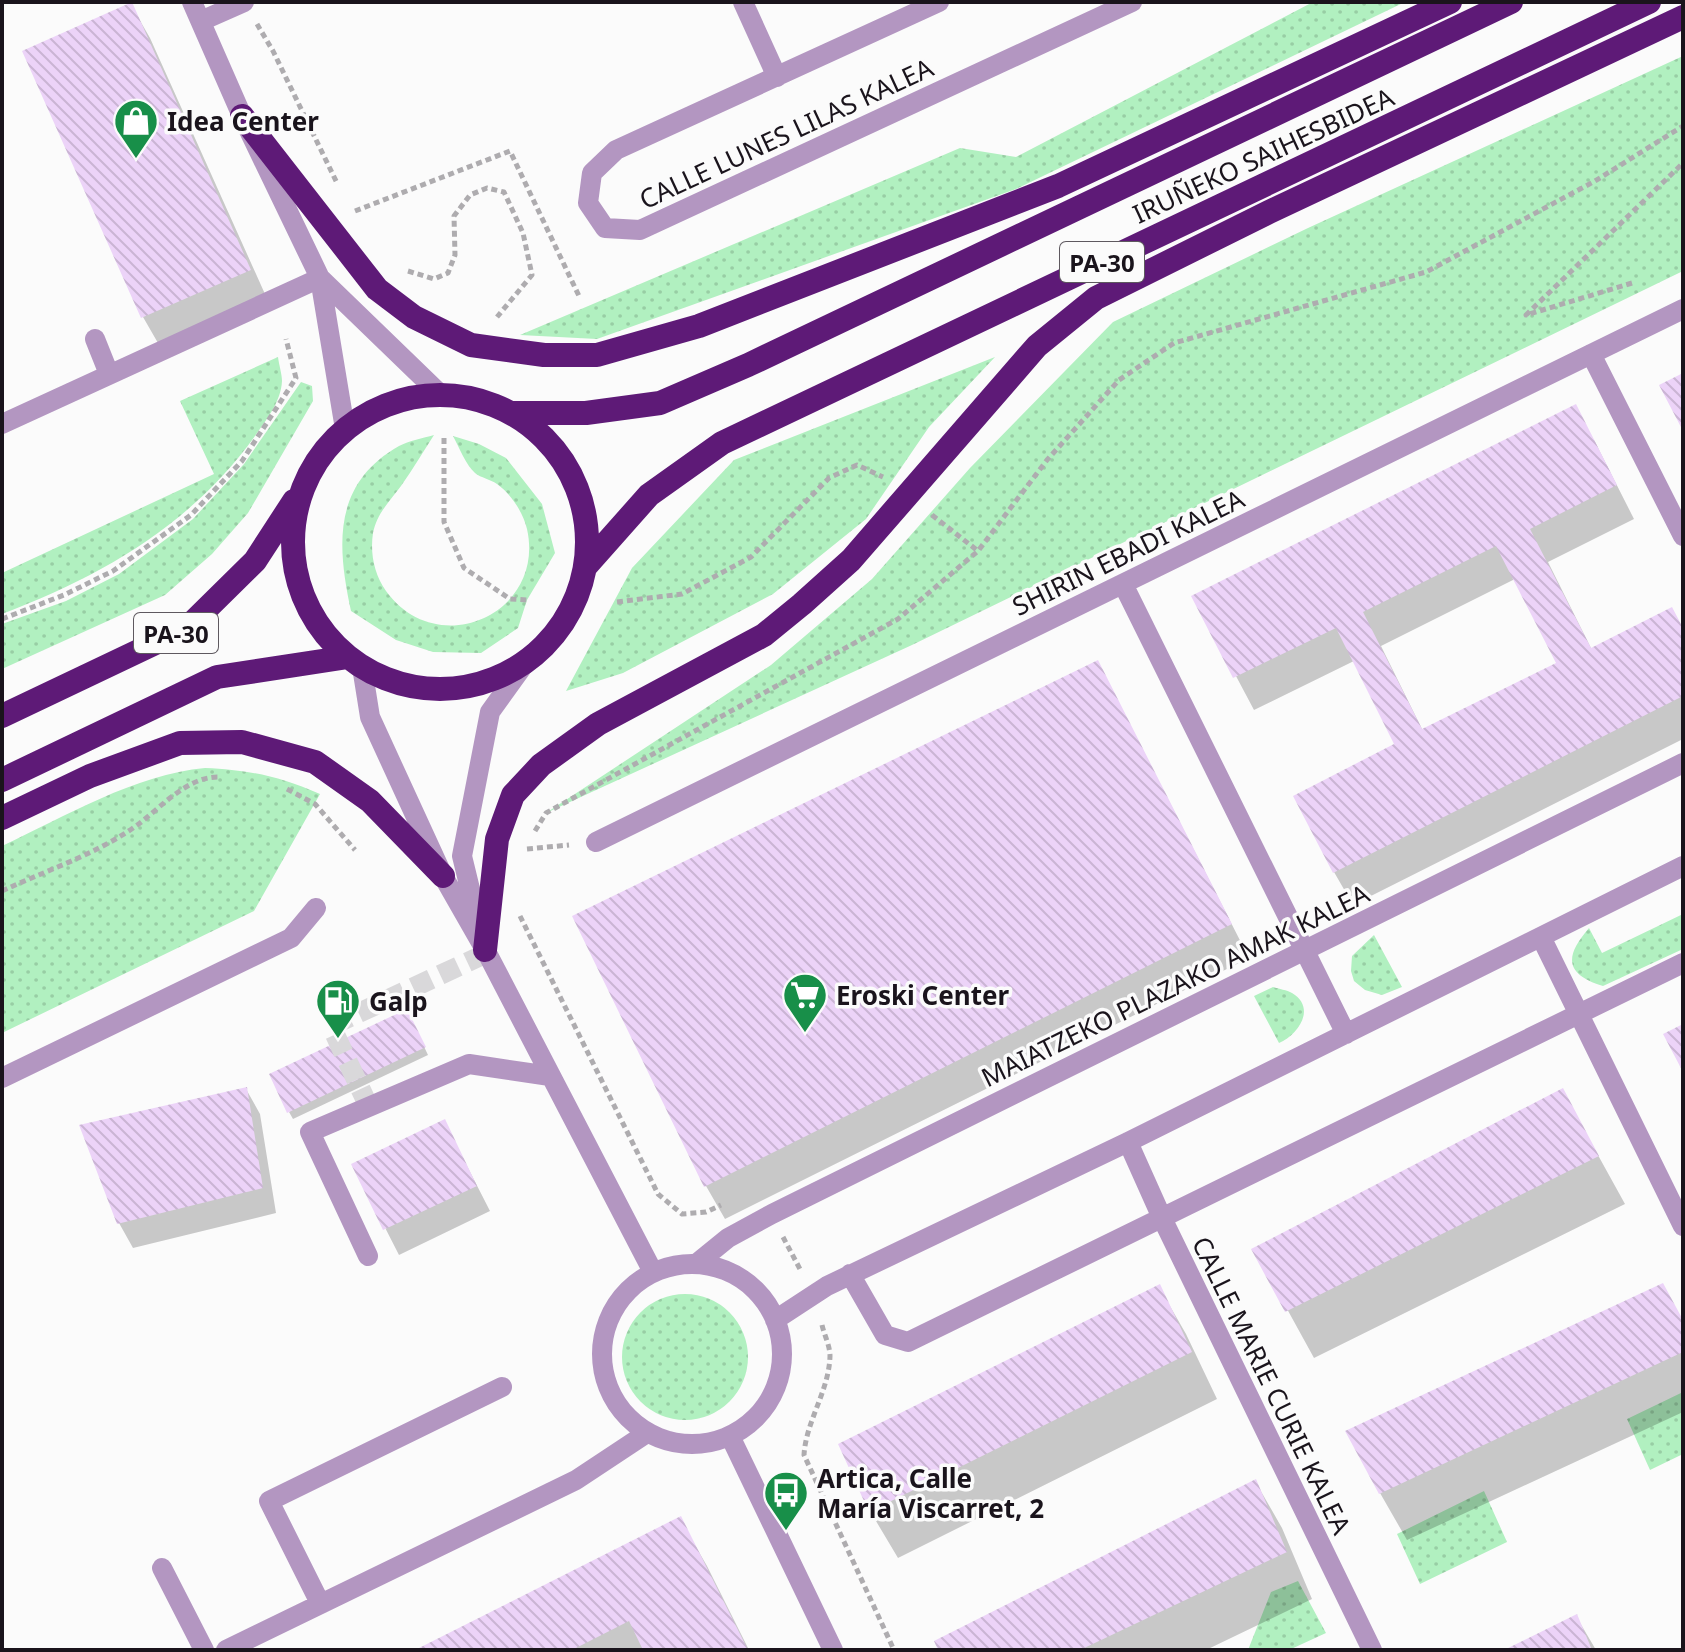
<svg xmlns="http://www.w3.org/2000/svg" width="1685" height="1652" font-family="'Noto Sans',sans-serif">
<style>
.grass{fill:url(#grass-dots)}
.shadow{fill:#0003;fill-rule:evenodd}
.building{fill:url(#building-back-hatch);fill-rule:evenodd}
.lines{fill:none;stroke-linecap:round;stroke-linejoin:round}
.minor-tunnel{stroke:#d9d8da;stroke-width:20;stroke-dasharray:20 10;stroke-linecap:butt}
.path{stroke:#aeacaf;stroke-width:5;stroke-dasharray:6 4;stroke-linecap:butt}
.minor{stroke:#b396c1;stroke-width:20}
.highway{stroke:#5e1a77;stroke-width:24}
.labels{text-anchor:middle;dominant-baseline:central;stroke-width:7;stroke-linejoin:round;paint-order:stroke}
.shield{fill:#fbfbfb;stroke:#5e595f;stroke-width:2}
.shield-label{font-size:24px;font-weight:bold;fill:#1a141c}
.poi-label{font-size:26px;font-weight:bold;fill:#1a141c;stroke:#fbfbfb;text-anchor:start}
.street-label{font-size:26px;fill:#1a141c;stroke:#fbfbfb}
</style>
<defs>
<pattern id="grass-dots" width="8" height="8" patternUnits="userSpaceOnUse" patternTransform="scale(2)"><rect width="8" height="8" fill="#b1f0c0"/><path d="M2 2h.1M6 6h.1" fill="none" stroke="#98cda4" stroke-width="1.8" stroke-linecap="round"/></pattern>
<pattern id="building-back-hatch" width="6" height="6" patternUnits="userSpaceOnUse" patternTransform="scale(2)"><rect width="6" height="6" fill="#ecd3f8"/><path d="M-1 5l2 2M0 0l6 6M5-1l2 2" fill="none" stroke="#cab4d4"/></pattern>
</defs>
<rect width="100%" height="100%" fill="#fbfbfb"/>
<path class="grass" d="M1313,2H1405L1016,189L597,339L520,335L960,148L1016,157Z
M1683,56V271L912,645L546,813L771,665L872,579L970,468L1113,322L1308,228Z
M278,357C279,365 282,374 282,381C281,402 266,420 255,436C191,525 102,576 2,614V573L214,474L180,401Z
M995,357L929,427L866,519L773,594L623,673L566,691L632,568L734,460Z
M301,382L312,386L313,401L248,513L212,554L165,595L2,669V624L66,601L119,574L193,519L244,464Z
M434,435C423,452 413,469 401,486C390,501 377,513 373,533C370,553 374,574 386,591C437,662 546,614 527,529C523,512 511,494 497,484C490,479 481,478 475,473C466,465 459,447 453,436L479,444L506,458L542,504L555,553L527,600L518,628L481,653L433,652L396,640L351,611C337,546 332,484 399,446C409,441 423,438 434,435Z
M205,768C249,770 279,776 320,794L254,911L2,1033V846C64,817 136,774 205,768Z
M1683,914V949L1603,986C1565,974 1564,957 1589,928L1602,953Z
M1374,935L1402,987L1382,995L1365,990L1354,981L1351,971L1352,956Z
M1273,987C1279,989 1287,990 1292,993C1317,1008 1298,1035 1279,1043L1254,996Z
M622 1357a63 63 0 1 1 126 0a63 63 0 1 1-126 0Z
M1683,1392V1454L1650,1470L1627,1419Z
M1484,1491L1507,1542L1420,1584L1397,1534Z
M1298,1581L1326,1633L1289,1650H1248L1271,1592Z"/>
<path class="shadow" d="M131,5L150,38L269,303L162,350L143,317L24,52Z
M1594,440L1634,519L1548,562L1592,650L1683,630V739L1353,905L1334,872L1396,745L1354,661L1254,710L1194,597ZM1515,579L1559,664L1423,731L1381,646Z
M1098,662L1249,958L725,1219L706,1186Z
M411,1019L428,1055L293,1119L289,1112Z
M246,1089L260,1114L276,1213L133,1248L119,1223Z
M1562,1090L1625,1204L1314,1358L1254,1249Z
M444,1121L490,1211L399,1255L353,1165Z
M1159,1287L1186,1334L1217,1399L898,1558L870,1511Z
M1683,1322V1412L1407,1540L1380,1493Z
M1255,1481L1282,1528L1312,1599L1206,1650H941Z
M680,1519L707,1566L749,1650H419Z
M1576,1616L1596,1650H1509Z"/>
<path class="building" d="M132,2L251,270L141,318L22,51Z
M1683,373V431L1659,385Z
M1576,404L1617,485L1530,529L1591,648L1672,607L1683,628V696L1333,873L1293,796L1394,744L1336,628L1233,678L1191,596ZM1496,546L1556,663L1422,729L1363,612Z
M1098,660L1232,924L704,1187L572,916Z
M407,1009L426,1047L287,1113L269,1074Z
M1683,1024V1072L1663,1034Z
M247,1087L263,1188L117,1224L79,1125Z
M1563,1088L1599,1156L1285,1312L1251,1249Z
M445,1119L477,1186L383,1230L351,1164Z
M1663,1283L1683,1320V1352L1379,1494L1345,1431Z
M1160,1284L1192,1352L869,1512L838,1444Z
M1256,1479L1287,1552L1080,1650H938L934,1641Z
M681,1516L748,1650H643L629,1621L572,1650H415Z
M1577,1614L1592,1650H1504Z"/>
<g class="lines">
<path class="minor-tunnel" d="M369,1107L331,1026L487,953"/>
<path class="path" d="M257,24L273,51L337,183
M355,211L510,151L579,296
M408,271L434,279L448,273L455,255L454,216L470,195L487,188L504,192L523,233L532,275L497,317
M1632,283L1526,315L1683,163
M444,438V522L464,568L510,599L527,600
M932,515L978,551
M617,602L682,594L751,557L829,478L857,465L883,477
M2,619L64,595L113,571L191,515L242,461L296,378L286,339
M287,789L315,804L355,850
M535,831L546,813L898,619L978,551L1047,460L1119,380L1174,343L1426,272L1595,181L1683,126
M527,849L569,845
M2,891C47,870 100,853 140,823C163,805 188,777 218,777
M520,916L658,1194L682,1214L706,1212L721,1205
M783,1237L801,1271
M822,1325C824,1334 830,1346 830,1356C829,1391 806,1421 804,1455L894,1650"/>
<path class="minor" d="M192,2L242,116L320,278L345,429
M743,2L777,77
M939,2L616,150L592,173L588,203L605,228L640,230L1132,2
M201,21L244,2
M320,278L441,395
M95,339L109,374
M1591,354L1683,536
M2,424L320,278
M1123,584L1346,1034
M362,667L370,717L443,876L487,953L653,1272
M596,842L1683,309
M479,926L462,856L490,712L526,662
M1541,937L1683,1226
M2,1078L291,938L316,908
M1128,1142L1162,1218L1372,1650
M368,1256L310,1132L469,1064L550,1076
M696,1264L728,1238L772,1214L1683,763
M602 1354a90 90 0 1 1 180 0a90 90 0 1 1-180 0Z
M850,1274L885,1335L908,1342L1683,963
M775,1320L827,1286L1128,1142L1683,866
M730,1436L833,1650
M162,1568L204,1650
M320,1603L269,1501L502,1387
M226,1650L576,1480L647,1433"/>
<path class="highway" d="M242,116L377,289L414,317L471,345L544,355H597L699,326L1058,186L1450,2
M293 542a147 147 0 1 1 294 0a147 147 0 1 1-294 0Z
M512,413H586L660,403L748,365L1511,2
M586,566L649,495L722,443L1649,2
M2,716L187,628L255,561L294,501
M2,780L217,677L348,657
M2,818L90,776L180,743L242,742L315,762L370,801L443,876
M485,950L497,839L513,795L541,765L598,724L764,635L802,604L851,560L1037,346L1096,298L1269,212L1683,17"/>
</g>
<defs>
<g id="shop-pin" transform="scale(2.3)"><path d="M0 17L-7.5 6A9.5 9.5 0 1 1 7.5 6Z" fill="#188f49" stroke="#fbfbfb"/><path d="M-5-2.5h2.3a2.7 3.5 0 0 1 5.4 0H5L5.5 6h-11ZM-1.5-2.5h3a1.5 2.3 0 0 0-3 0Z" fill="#fff"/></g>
<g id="supermarket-pin" transform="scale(2.3)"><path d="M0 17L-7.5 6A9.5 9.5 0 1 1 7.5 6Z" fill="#188f49" stroke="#fbfbfb"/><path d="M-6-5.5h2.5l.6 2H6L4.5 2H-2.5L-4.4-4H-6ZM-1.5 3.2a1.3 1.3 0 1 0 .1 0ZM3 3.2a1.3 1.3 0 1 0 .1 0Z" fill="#fff"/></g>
<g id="fuel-pin" transform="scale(2.3)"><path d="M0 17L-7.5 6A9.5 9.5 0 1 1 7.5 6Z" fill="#188f49" stroke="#fbfbfb"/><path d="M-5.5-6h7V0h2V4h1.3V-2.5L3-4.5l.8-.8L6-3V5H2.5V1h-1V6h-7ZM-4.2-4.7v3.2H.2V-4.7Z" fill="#fff"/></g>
<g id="bus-pin" transform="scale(2.3)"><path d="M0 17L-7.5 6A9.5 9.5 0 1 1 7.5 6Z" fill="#188f49" stroke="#fbfbfb"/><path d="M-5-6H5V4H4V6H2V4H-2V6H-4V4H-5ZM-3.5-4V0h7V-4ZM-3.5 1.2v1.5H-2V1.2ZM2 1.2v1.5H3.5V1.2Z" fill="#fff"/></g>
</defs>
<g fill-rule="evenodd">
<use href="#shop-pin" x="136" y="121"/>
<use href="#supermarket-pin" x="805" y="995"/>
<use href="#fuel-pin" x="338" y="1001"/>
<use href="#bus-pin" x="786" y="1493"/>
</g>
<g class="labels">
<g class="shield">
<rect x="1060" y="242" width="84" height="40" rx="6"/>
<rect x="134" y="613" width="84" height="40" rx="6"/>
</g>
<g class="shield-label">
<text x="1102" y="262">PA-30</text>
<text x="176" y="633">PA-30</text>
</g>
<g class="poi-label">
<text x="167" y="121">Idea Center</text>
<text x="836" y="995">Eroski Center</text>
<text x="369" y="1001">Galp</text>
<text x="817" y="1478">Artica, Calle<tspan x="817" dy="30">María Viscarret, 2</tspan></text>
</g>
<g class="street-label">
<text transform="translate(786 133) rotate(-25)">CALLE LUNES LILAS KALEA</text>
<text transform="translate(1263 155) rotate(-25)">IRUÑEKO SAIHESBIDEA</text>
<text transform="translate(1128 552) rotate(-26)">SHIRIN EBADI KALEA</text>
<text transform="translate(1175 985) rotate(-26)">MAIATZEKO PLAZAKO AMAK KALEA</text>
<text transform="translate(1272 1385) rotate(64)">CALLE MARIE CURIE KALEA</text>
</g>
</g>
<rect width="1685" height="1652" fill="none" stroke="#1a141c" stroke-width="8"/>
</svg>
